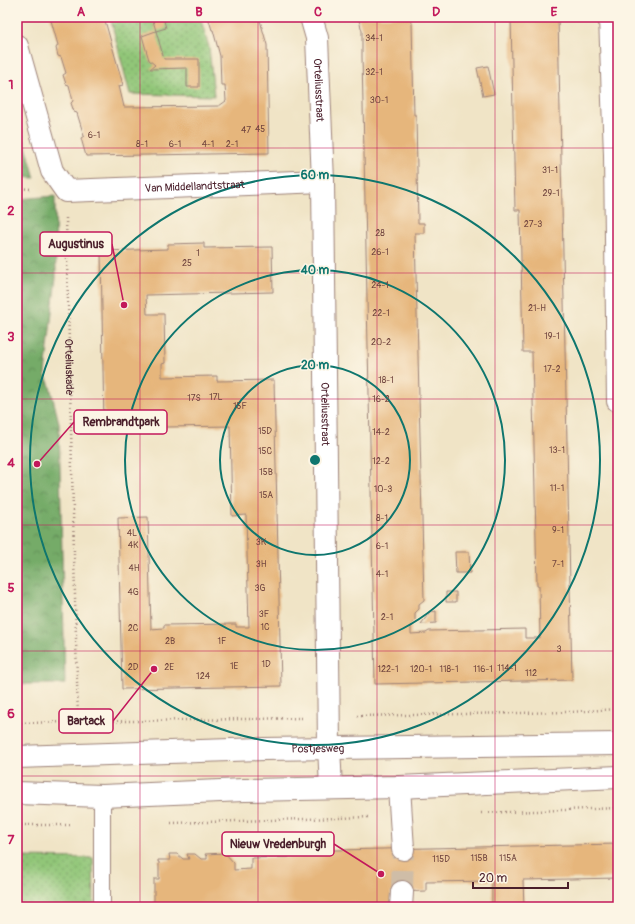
<svg xmlns="http://www.w3.org/2000/svg" width="635" height="924" font-family="Pangolin,sans-serif">
<style>
.green{fill:url(#green-dots);stroke:#6e7252}
.forest{fill:url(#forest-crowns);stroke:#5f654a}
.building{fill:#e6b67b}
.lines{fill:none;stroke-linecap:round;stroke-linejoin:round}
.pedestrian-tunnel{stroke:#cfbda7;stroke-width:22;stroke-dasharray:22 11;stroke-linecap:butt}
.service-casing{stroke:#9d8278;stroke-width:18}
.pedestrian-casing{stroke:#9d8278;stroke-width:24}
.minor-casing{stroke:#9d8278;stroke-width:24}
.tertiary-casing{stroke:#9d8278;stroke-width:24}
.path{stroke:#9d8278;stroke-width:2.5;stroke-dasharray:1 3;stroke-linecap:butt}
.service{stroke:#fff;stroke-width:16}
.pedestrian{stroke:#fff;stroke-width:22}
.minor{stroke:#fff;stroke-width:22}
.tertiary{stroke:#fff;stroke-width:22}
.grid{fill:none;stroke:#c2185b;stroke-width:1;stroke-opacity:0.55}
.ring{fill:none;stroke:#0f766e;stroke-width:2}
.labels{text-anchor:middle;dominant-baseline:central;stroke-width:3;stroke-linejoin:round;paint-order:stroke}
.number-label{font-size:9px;fill:#71453f}
.street-label{font-size:11px;fill:#4a1f2b;stroke:#fcf5e5}
.centre{fill:#0f766e;stroke:#fcf5e5;stroke-width:2}
.ring-label{font-size:12px;text-anchor:middle;font-weight:bold;fill:#0f766e;stroke:#fcf5e5;stroke-width:3;stroke-linejoin:round;paint-order:stroke}
.leader{fill:none;stroke:#c2185b;stroke-width:1.5}
.callout-dot{fill:#c2185b;stroke:#fcf5e5;stroke-width:1.5}
.callout{fill:#fcf5e5;stroke:#c2185b;stroke-width:1.5}
.callout-label{font-size:12px;text-anchor:middle;font-weight:bold;fill:#4a1f2b}
.neatline{fill:none;stroke:#c2185b;stroke-width:1.5}
.grid-label{font-size:13px;text-anchor:middle;font-weight:bold;fill:#c2185b}
</style>
<defs>
<pattern id="green-dots" width="8" height="8" patternUnits="userSpaceOnUse"><rect width="8" height="8" fill="#91c678"/><path d="M2 2h.1M6 6h.1" fill="none" stroke="#78a063" stroke-width="1.8" stroke-linecap="round"/></pattern>
<pattern id="forest-crowns" width="20" height="18" patternUnits="userSpaceOnUse"><rect width="20" height="18" fill="#74ab68"/><path d="M2 6a3 3 0 1 1 6 0M12 15a3 3 0 1 1 6 0" fill="none" stroke="#618b56"/></pattern>
</defs>
<rect width="100%" height="100%" fill="#fcf5e5"/>
<filter id="ink" filterUnits="userSpaceOnUse"><feTurbulence type="fractalNoise" baseFrequency=".025" numOctaves="2"/><feDisplacementMap in="SourceGraphic" scale="8" xChannelSelector="R" yChannelSelector="G"/><feConvolveMatrix kernelMatrix="1 2 1 2 8 2 1 2 1" color-interpolation-filters="sRGB"/></filter>
<filter id="wash" filterUnits="userSpaceOnUse"><feTurbulence type="fractalNoise" baseFrequency=".012" numOctaves="4" result="noise"/><feDisplacementMap in="SourceGraphic" scale="16" xChannelSelector="R" yChannelSelector="G"/><feGaussianBlur stdDeviation="0.9" result="paint"/><feColorMatrix in="noise" values="0 0 0 0 0 0 0 0 0 0 0 0 0 0 0 0 0 1.4 0 .05"/><feComposite in="paint" operator="in"/></filter>
<g filter="url(#wash)">
<rect width="100%" height="100%" fill="#f0e4c6"/>
<path class="green" d="M110,17H200L209,47L214,96L130,94Z
M17,857L93,858L94,907H17Z"/>
<path class="forest" d="M17,114L35,178L17,177Z
M55,196L56,277L45,374L50,386L59,423L65,684H17V199Z"/>
<g id="blocks">
<path class="building" d="M50,17H104L123,85L119,86L124,107L219,106L226,101L225,85H221L220,56L213,30H212L208,17H259L267,45L269,153L86,156L81,138L84,136L77,113L74,112L71,103L73,101L69,85L66,84L63,75L66,73L61,57L58,56L56,48L58,45Z
M152,17H163L166,28L156,31Z
M358,17H410L412,23L414,115H416L418,223H424V233H415L424,600L419,604V609L415,613V620L411,625V634L426,633L429,631L525,629V638H540L539,586H537L532,352H523L520,210H515L511,17H558L572,680L375,684L362,56V31Z
M156,31L164,59H199V87H187V68L150,69L155,65L149,60L142,36Z
M488,66L494,94L483,96L477,68Z
M204,243V248L272,247L273,292L146,295L147,314H164L165,363L162,364V377L217,376V381L274,380L281,686L122,689L118,518L148,517L151,629L164,628V625L236,624V627H249L246,515L232,516L230,426L104,428L101,251L168,249V244Z
M455,552H469L470,573H456Z
M446,592H456V602H446Z
M436,611V623L421,624L430,612Z
M618,844V878L523,880L524,907H513L512,905H492V881L426,882V891L391,892V907H154V879H159V862H158V860H170L169,854H177L183,859H189L187,854H195L201,859H207V855L206,856L205,854L225,853L234,863V870L251,869V858L289,857V851Z"/>
</g>
</g>
<g filter="url(#ink)">
<use href="#blocks" fill-opacity="0" stroke="#9d8278" stroke-width="1"/>
<g class="lines">
<path class="pedestrian-tunnel" d="M402,892L403,849"/>
<g class="service-casing">
<path id="service" d="M102,907V796"/>
</g>
<g class="pedestrian-casing">
<path id="pedestrian" d="M399,787L403,849
M401,907L402,892"/>
</g>
<g class="minor-casing">
<g id="minor">
<path id="s2" d="M311,17L317,38L323,181L329,747L331,788"/>
<path d="M610,17L615,155L618,401"/>
<path id="s3" d="M17,46L52,171L66,191L323,181"/>
</g>
</g>
<g class="tertiary-casing">
<g id="tertiary">
<path id="s4" d="M17,757L264,749L618,744"/>
<path d="M17,793L102,796L244,790L399,787L618,777"/>
</g>
</g>
<g class="path">
<path d="M17,188L31,189"/>
<path id="s1" d="M66,218L78,721"/>
<path d="M357,716L571,712L618,709"/>
<path d="M17,723L302,718"/>
<path d="M481,813L618,808"/>
<path d="M171,823L370,817"/>
<path d="M17,825H70"/>
</g>
<use href="#service" class="service"/>
<use href="#pedestrian" class="pedestrian"/>
<use href="#minor" class="minor"/>
<use href="#tertiary" class="tertiary"/>
</g>
</g>
<path class="grid" d="M140,17V907M258,17V907M377,17V907M495,17V907M17,148H618M17,273H618M17,399H618M17,525H618M17,651H618M17,776H618"/>
<g class="ring">
<circle cx="315" cy="460" r="95"/>
<circle cx="315" cy="460" r="190"/>
<circle cx="315" cy="460" r="285"/>
</g>
<g class="labels">
<g class="number-label">
<text x="374" y="38">34-1</text>
<text x="374" y="72">32-1</text>
<text x="379" y="100">30-1</text>
<text x="260" y="129">45</text>
<text x="246" y="130">47</text>
<text x="94" y="135">6-1</text>
<text x="142" y="144">8-1</text>
<text x="175" y="144">6-1</text>
<text x="208" y="144">4-1</text>
<text x="232" y="144">2-1</text>
<text x="550" y="170">31-1</text>
<text x="551" y="193">29-1</text>
<text x="533" y="224">27-3</text>
<text x="380" y="233">28</text>
<text x="380" y="252">26-1</text>
<text x="198" y="253">1</text>
<text x="187" y="263">25</text>
<text x="380" y="285">24-1</text>
<text x="537" y="308">21-H</text>
<text x="381" y="313">22-1</text>
<text x="552" y="336">19-1</text>
<text x="381" y="342">20-2</text>
<text x="552" y="369">17-2</text>
<text x="386" y="380">18-1</text>
<text x="216" y="397">17L</text>
<text x="194" y="398">17S</text>
<text x="381" y="399">16-2</text>
<text x="240" y="406">15F</text>
<text x="265" y="431">15D</text>
<text x="381" y="432">14-2</text>
<text x="557" y="450">13-1</text>
<text x="265" y="451">15C</text>
<text x="381" y="461">12-2</text>
<text x="266" y="472">15B</text>
<text x="557" y="488">11-1</text>
<text x="383" y="489">10-3</text>
<text x="266" y="495">15A</text>
<text x="382" y="518">8-1</text>
<text x="558" y="530">9-1</text>
<text x="132" y="533">4L</text>
<text x="261" y="542">3K</text>
<text x="133" y="545">4K</text>
<text x="382" y="546">6-1</text>
<text x="261" y="564">3H</text>
<text x="558" y="564">7-1</text>
<text x="134" y="568">4H</text>
<text x="382" y="574">4-1</text>
<text x="260" y="588">3G</text>
<text x="133" y="592">4G</text>
<text x="264" y="614">3F</text>
<text x="387" y="617">2-1</text>
<text x="265" y="627">1C</text>
<text x="133" y="628">2C</text>
<text x="170" y="641">2B</text>
<text x="222" y="641">1F</text>
<text x="559" y="649">3</text>
<text x="266" y="664">1D</text>
<text x="234" y="666">1E</text>
<text x="133" y="667">2D</text>
<text x="169" y="667">2E</text>
<text x="507" y="668">114-1</text>
<text x="388" y="669">122-1</text>
<text x="421" y="669">120-1</text>
<text x="449" y="669">118-1</text>
<text x="483" y="669">116-1</text>
<text x="531" y="673">112</text>
<text x="203" y="676">124</text>
<text x="479" y="858">115B</text>
<text x="508" y="858">115A</text>
<text x="441" y="859">115D</text>
</g>
<g class="street-label">
<text stroke="none"><textPath href="#s2" startOffset="74">Orteliusstraat</textPath></text>
<text stroke="none"><textPath href="#s3" startOffset="283">Van Middellandtstraat</textPath></text>
<text stroke="none"><textPath href="#s1" startOffset="149">Orteliuskade</textPath></text>
<text stroke="none"><textPath href="#s2" startOffset="398">Orteliusstraat</textPath></text>
<text stroke="none"><textPath href="#s4" startOffset="301">Postjesweg</textPath></text>
</g>
</g>
<circle cx="315" cy="460" r="6" class="centre"/>
<g class="ring-label">
<text x="315" y="179">60 m</text>
<text x="315" y="274">40 m</text>
<text x="315" y="369">20 m</text>
</g>
<path class="leader" d="M124 305L112 244M37 464L74 422M154 669L113 721M381 874L334 844"/>
<g class="callout-dot">
<circle cx="124" cy="305" r="4"/>
<circle cx="37" cy="464" r="4"/>
<circle cx="154" cy="669" r="4"/>
<circle cx="381" cy="874" r="4"/>
</g>
<g class="callout">
<rect x="40" y="232" width="72" height="24" rx="4"/>
<rect x="74" y="410" width="93" height="24" rx="4"/>
<rect x="59" y="709" width="54" height="24" rx="4"/>
<rect x="222" y="832" width="112" height="24" rx="4"/>
</g>
<g class="callout-label">
<text x="76" y="248">Augustinus</text>
<text x="121" y="426">Rembrandtpark</text>
<text x="86" y="725">Bartack</text>
<text x="278" y="848">Nieuw Vredenburgh</text>
</g>
<rect width="635" height="924" fill="none" stroke="#fcf5e5" stroke-width="44"/>
<path d="M473 882v6h95v-6" fill="none" stroke="#4a1f2b" stroke-width="2"/>
<text x="479" y="882" font-size="12" fill="#4a1f2b" stroke="#fcf5e5" stroke-width="3" paint-order="stroke">20 m</text>
<rect x="22" y="22" width="591" height="880" class="neatline"/>
<g class="grid-label">
<text x="81" y="16">A</text>
<text x="199" y="16">B</text>
<text x="318" y="16">C</text>
<text x="436" y="16">D</text>
<text x="554" y="16">E</text>
<text x="11" y="89">1</text>
<text x="11" y="215">2</text>
<text x="11" y="341">3</text>
<text x="11" y="467">4</text>
<text x="11" y="592">5</text>
<text x="11" y="718">6</text>
<text x="11" y="844">7</text>
</g>
</svg>
